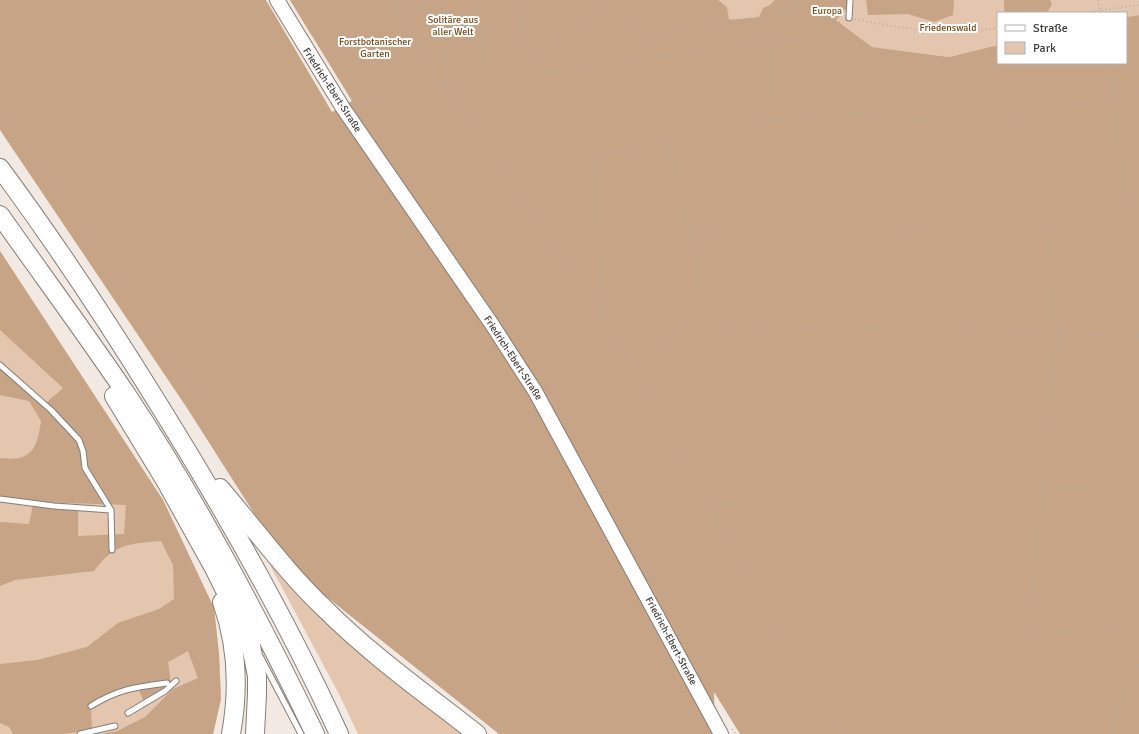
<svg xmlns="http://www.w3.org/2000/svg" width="1139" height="734" font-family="Signika,sans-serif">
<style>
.green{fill:#e3c6ad}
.forest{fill:#c7a485}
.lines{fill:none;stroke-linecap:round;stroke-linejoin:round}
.service-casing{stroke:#857e77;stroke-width:7}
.secondary-casing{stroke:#857e77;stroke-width:16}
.motorway-casing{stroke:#857e77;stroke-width:20}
.path{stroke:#b0aaa4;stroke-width:1.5;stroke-dasharray:1 3;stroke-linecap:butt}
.service{stroke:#fff;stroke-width:5}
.secondary{stroke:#fff;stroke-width:14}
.motorway{stroke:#fff;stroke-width:18}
.labels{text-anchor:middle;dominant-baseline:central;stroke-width:4;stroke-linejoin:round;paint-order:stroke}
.park-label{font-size:10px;fill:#784917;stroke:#fff}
.street-label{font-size:10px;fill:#3e3b38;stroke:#fff}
</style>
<rect width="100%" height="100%" fill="#f2e9e2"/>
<path class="green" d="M290,0H1139V15L1126,17V13H998V45L949,57L872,47L836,20L311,35Z
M0,251L163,500L214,608L219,654L221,699L213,734H0Z
M270,565H273L465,734H358L340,696Z"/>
<path class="forest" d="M0,0H266L332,112L352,101L290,0H718L727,7L729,20L759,17L763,8L770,5L775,0H847V8L836,20L872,47L949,57L998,45V63H1126V17L1139,15V734H740L714,692L715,734H499L313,586L257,518L187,408L0,130Z
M866,0H954L953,15L934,22L908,14L868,15Z
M1004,0H1050L1052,4L1047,13H1007L1004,10Z
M0,251L163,500L214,608L219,654L221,699L213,734H101L117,731L145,717L173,689L198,678L188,651L168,662L171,684L143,700L139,690L128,688L91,710L92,729L65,734H13L9,727L0,723V664L37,660L87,647L118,623L159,609L174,599L173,565L161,541C128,544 115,543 94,571L15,580L0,586V522L29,524L33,504L78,506V536L124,534L126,505L9,501L0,502V458C31,462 37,450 41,421L29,401L0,395V366L46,403L63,388L0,330Z"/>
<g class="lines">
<g class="service-casing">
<path id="service" d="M849,18L850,0
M0,365L51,410L79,440L83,451L85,468L111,510L112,550
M0,499L54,506L111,510
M260,656L301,734
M91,706C118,689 136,687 167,683
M128,713L165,691L176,681
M80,734L115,726"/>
</g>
<g class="secondary-casing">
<path id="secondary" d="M277,0L343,108L491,323L535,391L721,734"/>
</g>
<g class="motorway-casing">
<path id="motorway" d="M0,168C57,245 109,324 159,405C225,511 287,620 339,734
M0,215C42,275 86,334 127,395C198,502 259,618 315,734
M114,396L165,480L215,570L250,641L257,676V694L255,734
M220,488C255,529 286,572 325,609C371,655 426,694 477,734
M222,602C237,644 239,690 231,734"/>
</g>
<path class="path" d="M390,0L445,86L602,316L634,366L784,642L822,704L846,734
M398,0L406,11L426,9L427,0
M445,0L448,34L447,70C498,69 470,49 492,30L520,31
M477,0C481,14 477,24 485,36
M526,0C515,23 520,40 534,61L540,62L547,60L557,38L577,26L594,25L605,20L623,21L632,25L644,38H650L713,21L767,18L793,11L801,0
M599,0L605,19
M1098,0L1101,13
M428,4L437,6L445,4
M1082,13L1139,5
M855,19C903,29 950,36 998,28
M445,86L447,70
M353,99L363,114
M355,104L445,86L768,42
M0,109L70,204L188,385L197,395L211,398
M774,121L820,114L859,113L973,126L1139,93
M1045,224L1058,333L1044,490L1027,629L1029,634L1036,635L1081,630L1139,626
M691,235L1123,222L1127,215L1110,63
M602,315L592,159L707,130L774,121L768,42L802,38L842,21
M682,324L1139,336
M634,366C648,354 680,331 689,317C713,281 677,182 666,140
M709,505L1139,485
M732,729L736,734
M1112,734L1118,705L1139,666"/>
<use href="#service" class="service"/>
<use href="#secondary" class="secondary"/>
<use href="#motorway" class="motorway"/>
</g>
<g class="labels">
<g class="park-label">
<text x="827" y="11">Europa</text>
<text x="453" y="20">Solitäre aus<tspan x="453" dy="12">aller Welt</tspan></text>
<text x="948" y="28">Friedenswald</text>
<text x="375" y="42">Forstbotanischer<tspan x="375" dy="12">Garten</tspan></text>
</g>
<g class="street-label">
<text transform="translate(332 90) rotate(57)">Friedrich-Ebert-Straße</text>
<text transform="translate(513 358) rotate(57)">Friedrich-Ebert-Straße</text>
<text transform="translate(671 641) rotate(62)">Friedrich-Ebert-Straße</text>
</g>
</g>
<rect x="997" y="12" width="130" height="52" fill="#ffffff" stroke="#b2b1af"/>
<rect x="1005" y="25" width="20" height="6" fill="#ffffff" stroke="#b2b1af"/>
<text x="1033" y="32" font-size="12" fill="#3e3b38">Straße</text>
<rect x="1005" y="42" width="20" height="12" fill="#e3c6ad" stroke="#b2b1af"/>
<text x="1033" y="52" font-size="12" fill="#3e3b38">Park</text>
</svg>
